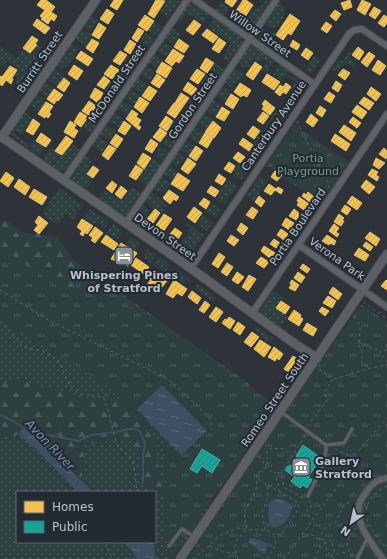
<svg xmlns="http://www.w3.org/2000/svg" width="387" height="559" font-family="'DejaVu Sans',sans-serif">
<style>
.grass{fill:url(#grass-dots);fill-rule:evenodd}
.forest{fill:url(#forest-firs)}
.park{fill:url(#park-tufts)}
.pitch{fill:#2e3f40}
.water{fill:url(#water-ripples)}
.homes{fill:url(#homes-hatch);stroke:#e1c173}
.public{fill:url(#public-hatch);stroke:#48aca7}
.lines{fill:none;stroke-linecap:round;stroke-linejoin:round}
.stream{stroke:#3f4f61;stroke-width:2}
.lane-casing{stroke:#4c4f54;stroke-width:4.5}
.street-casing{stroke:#4c4f54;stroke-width:8}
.secondary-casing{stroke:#4c4f54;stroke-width:10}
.path{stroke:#5c6165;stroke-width:1;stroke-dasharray:3 3;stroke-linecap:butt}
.lane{stroke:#5e6267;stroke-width:2.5}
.street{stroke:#5e6267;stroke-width:5.5}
.secondary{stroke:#5c6065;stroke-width:8}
.labels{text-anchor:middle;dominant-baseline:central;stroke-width:4;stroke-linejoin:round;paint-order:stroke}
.street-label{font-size:11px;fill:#b9c0c9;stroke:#222a33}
.park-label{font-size:11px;fill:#7b9b81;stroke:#222a33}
.poi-label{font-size:11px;font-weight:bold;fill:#b9c0c9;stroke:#222a33}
.water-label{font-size:12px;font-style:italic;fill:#7e92a8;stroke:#222a33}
</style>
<defs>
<pattern id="grass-dots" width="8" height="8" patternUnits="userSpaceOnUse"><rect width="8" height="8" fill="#2e3f40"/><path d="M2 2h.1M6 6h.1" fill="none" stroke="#4a595a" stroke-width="1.8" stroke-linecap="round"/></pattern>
<pattern id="forest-firs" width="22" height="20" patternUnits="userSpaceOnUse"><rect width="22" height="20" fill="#2e3f40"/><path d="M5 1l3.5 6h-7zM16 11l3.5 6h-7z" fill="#4a595a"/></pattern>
<pattern id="park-tufts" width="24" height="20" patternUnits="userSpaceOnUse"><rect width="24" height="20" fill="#2e3f40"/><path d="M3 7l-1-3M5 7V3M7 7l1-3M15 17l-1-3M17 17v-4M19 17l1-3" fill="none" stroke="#4a595a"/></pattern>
<pattern id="water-ripples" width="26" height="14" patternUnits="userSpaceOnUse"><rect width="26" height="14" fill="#3f4f61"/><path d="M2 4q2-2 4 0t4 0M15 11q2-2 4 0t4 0" fill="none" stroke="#596776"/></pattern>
<pattern id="homes-hatch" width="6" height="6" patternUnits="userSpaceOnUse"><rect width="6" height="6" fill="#f2c14e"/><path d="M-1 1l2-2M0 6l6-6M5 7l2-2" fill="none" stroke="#cda64a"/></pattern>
<pattern id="public-hatch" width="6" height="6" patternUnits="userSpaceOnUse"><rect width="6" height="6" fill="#17a398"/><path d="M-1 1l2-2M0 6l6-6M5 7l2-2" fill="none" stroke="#1f8981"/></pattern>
</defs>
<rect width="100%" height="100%" fill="#2e3339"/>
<path class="grass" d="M165,0H180L168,18L160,12L167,1Z
M266,0H271L251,29L245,30L235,24L240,15L246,19L255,7L259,9Z
M221,1L229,7L223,16L215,10Z
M190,2L193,3L210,14L203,23L187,13L178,25L174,22L187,3Z
M278,2L284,6C286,15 282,20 277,27L271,28L264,24Z
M89,14L100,21L94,25L90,31L81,25Z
M214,17L241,36L242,43L228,62L223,57L230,43L212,30L209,25Z
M154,21L162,27L156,35L148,31Z
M80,27L93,36L86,46L73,37Z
M171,27L181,34L174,45L164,38Z
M260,28H262L266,31L277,33L272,42L284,52L282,57L257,38V35Z
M145,33L154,39L148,48L139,43Z
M162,41L172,47L166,56L156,50Z
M69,43L80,49L69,64L62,69L55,64Z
M39,45L49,51L51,49L54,52L27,92L16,85L17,79L14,75L18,69L7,61L3,66L0,64V46L17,58L23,49L31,54Z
M137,46L144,50L145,52L140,60L131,55Z
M251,46L258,48L275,61L266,73L262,70L267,62L265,60L257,61L254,59L248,69L247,67L245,69L237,63L246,49Z
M349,51L351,52L349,57L356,62L353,67L347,64L341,67L337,73L331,69L338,60L342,61Z
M153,53L163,60L157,68L147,61Z
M314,56L321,60L311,74L305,70Z
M128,57L138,63L132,72H129L121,66Z
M215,63L224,69L218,79L209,73Z
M279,64L306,83L305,84L289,72L287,73L304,85L295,100L291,97L289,94L295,82L285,76L281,80L273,75Z
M145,66L155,72L150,80L140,74Z
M53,67L65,75L57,86L48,80L47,77Z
M235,68L244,75L237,83H234L232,87L233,89L224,82Z
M120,70L129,76L124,84H121L113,79Z
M206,74L217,81L210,90L200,84Z
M137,77L148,84L142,93L131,86Z
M44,82L54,87L47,98L38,91Z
M111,82L121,88L116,97L105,90Z
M222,86L231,92L225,101L215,95Z
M129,88L140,95L134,104L123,97Z
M35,94L46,101L39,111L29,104Z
M105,94L113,100L107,108L99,103Z
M191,99L200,105L194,114L186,108Z
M121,100L132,107L127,115L116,108Z
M213,100L221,106L215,116L206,110Z
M277,109L285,114L273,132L265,127Z
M184,110L192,116L186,125L178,119Z
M23,112H25L33,119L22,134L16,131L13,133L30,145L35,139L45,147L39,156L10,135V131Z
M113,113L124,119L119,127L108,121Z
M204,113L213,119L206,129L197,123Z
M87,119L97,124L91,133L82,127Z
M176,122L184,128L178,137L170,131Z
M105,124L116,131L110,140L99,133Z
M196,127L204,133L198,143L189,137Z
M261,132L269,137L256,157L248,152Z
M168,134L177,140L170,149L162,143Z
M98,136L108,143L102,152L91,146Z
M186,140L195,146L189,155L180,149Z
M72,144L79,150L67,169C58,174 50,165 43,160L51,147L62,156Z
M160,146L169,152L163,161L155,155Z
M177,152L186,158L184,160L181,161L177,167L171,162Z
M85,155L92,160L86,176L93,180L86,190L72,180L71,175Z
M153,158L161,164L147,185L138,179Z
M247,159L253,163L241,180L233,175L235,172L233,171L243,161H245Z
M170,165L178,172L173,180L164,174Z
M260,176L267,181L261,191L255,188L260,192L254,202L246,196Z
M161,177L171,184L164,192L160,193L153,188Z
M228,180L237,186L224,204L216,199L218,196L217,195Z
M132,187L142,193L128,214C118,217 107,205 99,199L104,190L121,201Z
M59,188L84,205L73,220L65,214L58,225L42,214Z
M151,192L167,205L162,213L155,209H153L146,200Z
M211,203L221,209L215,218L205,212Z
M144,204L149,212L145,218L147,220L146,222L148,223L150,221L160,231L155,239L134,224V218Z
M90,209L109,222L105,228L98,223H92L84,218Z
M203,215L213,222L207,231L197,224Z
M187,223L204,235L187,260L174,252L176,248L191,229L186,225Z
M113,224L123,231L117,240L106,233Z
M166,232L178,240L171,250L159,241Z
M130,237L140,243L135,251L125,245Z
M147,249L156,255L151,263L142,256Z
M159,257L170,265L165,273L153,265Z
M178,270L193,281L191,282L186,280L184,283L187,286L174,277Z
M198,284L217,298L213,302L195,289Z
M273,291L280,295L283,298L275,307L287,316V318L280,327L261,314C261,305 268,298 273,291Z
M0,320L124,396L164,439L208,501L210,505L191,533L189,532L186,534L189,536L172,559H0ZM17,492H155V542H17Z
M257,326L274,338L271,342L269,340L267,342L255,330Z"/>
<path class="forest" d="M5,220L22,232L58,237L71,258L248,383L257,396L0,277V222Z
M10,378L91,399L112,395L132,407L149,427L155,444L159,469L164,492L155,498V492H150L143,483L138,448L127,438L85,445L81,480L37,438L23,427L13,439L0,434V388Z"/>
<path class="park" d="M294,125L349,162L322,204L266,166Z
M0,246L69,294L86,270L278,406L170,559H167L163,439L124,396L0,320Z
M361,304L387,322V559H187L266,440Z"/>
<path class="pitch" d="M289,145C291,147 295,148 297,150C303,155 303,169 293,170C288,170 281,164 277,161Z"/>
<path class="water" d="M162,385L207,431L181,455L137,409Z
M23,427L37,438L93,492H78L36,449L19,435Z
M276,499H282L292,505C292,516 285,526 273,528C266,519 268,511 271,500Z
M251,538L258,539L266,543L267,546L265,554L258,551V549L248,542Z
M123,542H154L155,556L158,559H137L134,553Z"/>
<path class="homes" d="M41,0H46L55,7L51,12L57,16L54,21L51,19L48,24L41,19L43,18L40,16L45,10L37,5Z
M114,0H123L117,10L110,6Z
M156,0L165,1L154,18L148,14Z
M226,0H237L232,7L225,2Z
M243,0H246L253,5L245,17L236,11Z
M350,0L352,7L344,10L341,3Z
M362,0L371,4L365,15L357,10Z
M374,7L381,11L375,19L369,15Z
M107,9L114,14L108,24L100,19Z
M335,10L341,14L336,21L330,16Z
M290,14L300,21L291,35L288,33L283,40L276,35Z
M145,15L154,21L147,31L138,25Z
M384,15L387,17V23L384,27L378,23Z
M37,19L50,28L45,34L33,25Z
M194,20L201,25L193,35L186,30Z
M326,22L332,26L327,33L321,29Z
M99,23L106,28L99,39L92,35Z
M138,28L144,31L137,42L132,38Z
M207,29L218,37L213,43L202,35Z
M32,36L38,40L35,44L37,45L30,53L23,48Z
M219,38L226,43L219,53L212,49Z
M92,39L99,43L93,53L86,48Z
M179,39L189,46L184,53L174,47Z
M130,40L136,44L130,54L124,50Z
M293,40L300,45L297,50L290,46Z
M358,47L364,52L359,60L352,55Z
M306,48L313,53L308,60L301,55Z
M173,49L184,56L179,63L176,61L172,66L165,61Z
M81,51L93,59L88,66L76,58Z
M120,51L127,55L120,65L113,61Z
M369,52L375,56L367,67L361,62Z
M206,58L214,63L207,73L200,68Z
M378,60L386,66L380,75L372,70Z
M162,62L172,68L166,78L156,72Z
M255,62L262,67L253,80L246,75Z
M74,65L83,71L77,80L68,74Z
M111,65L119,70L112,79L104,74Z
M10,66L17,70L12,78L13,79L11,84L6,80L2,86L0,84V76L2,77Z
M197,69L205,74L198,84L190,79Z
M343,69L350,73L345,80L338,75Z
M157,74L165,80L159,88L151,83Z
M267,74L280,82L274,90L262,82Z
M104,76L110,81L104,89L97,85Z
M64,78L70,83L64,92L57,87Z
M336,81L342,85L338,92L332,88Z
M188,82L197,89L193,96L183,90Z
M240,83L251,90L247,97L243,95L241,97L234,92Z
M286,83L291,87L286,94L283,92L280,96L275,92L280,85L283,87Z
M149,86L157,91L150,101L142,96Z
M371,87L381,94L376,101L367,94Z
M95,88L103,93L98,103L90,97Z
M54,89L63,95L58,101L57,100L54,104L47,99Z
M329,92L335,96L331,103L324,99Z
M181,93L189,98L182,108L175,103Z
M231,94L239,99L233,109L225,104Z
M140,97L149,103L142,113L134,107Z
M364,97L374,103L369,110L359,103Z
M265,100L275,108L270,115L262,109L264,106L262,104Z
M89,101L96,106L90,116L82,111Z
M46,102L53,106L49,112L51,114L48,118L46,116L45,118L38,114Z
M174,103L182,108L175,118L167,113Z
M357,105L367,112L362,119L352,112Z
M320,106L326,110L322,117L316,113Z
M222,107L230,112L224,121L216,117Z
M132,110L138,114L136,117L141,120L138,125L141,127L139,130L126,119Z
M80,112L88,117L81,127L74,122Z
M263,112L269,116L263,124L257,120Z
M311,114L318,120L313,127L306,122Z
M166,116L173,121L167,131L159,126Z
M353,117L361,123L357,128L349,122Z
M33,119L40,124L33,135L26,131Z
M70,121L76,125L74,128L78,131L74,138L64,132Z
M124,121L131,126L125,135L118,131Z
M213,121L221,128L214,138L205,132Z
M344,125L356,133L351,141L339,132Z
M253,126L260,131L254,139L247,134Z
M160,128L167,133L160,142L153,137Z
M41,133L51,140L46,147L36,141Z
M205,133L213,138L207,148L199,143Z
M116,134L123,139L117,148L110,143Z
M335,134L350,144L346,151L331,141Z
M66,136L73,141L62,155L55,151Z
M243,138L253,145L249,151L239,144Z
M151,139L158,144L152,153L145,149Z
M109,145L116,149L108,160L102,155Z
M196,146L203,151L196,161L189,156Z
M384,148L387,151L386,159L379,154Z
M238,152L245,157L240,163L233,158Z
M143,153L151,158L144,169L137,163Z
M188,158L196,164L188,174L181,169Z
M376,158L385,163L379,169L373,165Z
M229,162L235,166L231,173L224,169Z
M136,165L143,170L136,180L129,176Z
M93,166L99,170L93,178L87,174Z
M372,169L378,172L376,175L379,177L377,181L368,175Z
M275,171L282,175L277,181L271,177Z
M6,172L14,178L8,187L0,181Z
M178,173L190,181L183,191L171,184Z
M219,174L226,179L222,185L215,181Z
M19,179L30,187L25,195L14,187Z
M366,180L375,187L369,194L361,187Z
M112,181L117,185L112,193L106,188Z
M269,184L276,189L278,187L283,190L281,194L275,190L271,195L264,191Z
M121,186L127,191L121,199L115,194Z
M211,186L219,191L215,197L207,192Z
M34,189L47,197L42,205L29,197Z
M169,190L179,197L176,201L174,199L170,204L163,198Z
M308,192L315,198L311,203L302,196L304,193L306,195Z
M259,196L265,201L261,207L255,202Z
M352,196L362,203L357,210L347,203Z
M299,197L309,204L304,210L297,205L299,202L297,201Z
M204,198L210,202L206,209L199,204Z
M345,205L351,209L347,215L341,211Z
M194,207L202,213L195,223L187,217Z
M252,207L258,211L253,219L246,215Z
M155,209L160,213L153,223L147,219Z
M294,209L300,214L296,220L289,216Z
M164,214L172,219L163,232L155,227Z
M339,214L344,218L342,220L344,221L341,226L334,222Z
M39,216L48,223L39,234L34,230L38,225L35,222Z
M286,218L294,223L289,230L282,225Z
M82,219L93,226L87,234L85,232L83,236L80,234L82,231L77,227Z
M241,223L248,228L243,235L237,230Z
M334,224L339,228L336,232L339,234L337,237L329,231Z
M95,227L103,233L95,243L91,240L93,238L89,235Z
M175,228L182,233L178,239L170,234Z
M281,229L288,234L284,240L277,235Z
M370,232L380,239L376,246L365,238Z
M106,235L118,244L114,250L101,242Z
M231,235L239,240L234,246L227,241Z
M327,235L336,241L334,245L330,243L329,245L322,241Z
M274,239L280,243L276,248L270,244Z
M366,242L373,247L370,251L363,246Z
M121,243L137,253L128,266L111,259Z
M264,246L275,253L271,259L261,251Z
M359,248L369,255L365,261L354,255Z
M219,253L225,257L218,268L212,264Z
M261,257L269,262L264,268L256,263Z
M136,258L149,267L144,274L131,265Z
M227,263L233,267L227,276L221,272Z
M303,264L310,269L307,273L300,268Z
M153,270L167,281L162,287L157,284L153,290L147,285L151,279L148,277Z
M237,272L244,277L238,284L232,280Z
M298,272L305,277L301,283L294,278Z
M249,275L256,279L248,291L242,287Z
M174,280L187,289L182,296L177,293L173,298L166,294Z
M292,280L299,285L295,291L289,288L291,285L290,283Z
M386,280L387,281V290L381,286Z
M333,287L342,294L338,300L329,293Z
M192,291L201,298L197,304L188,297Z
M328,296L336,301L332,308L323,303Z
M205,301L210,305L204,313L199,310Z
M281,301L290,307L285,314L276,308Z
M216,307L223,312L216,322L209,317Z
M322,307L329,311L325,316L319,311Z
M294,310L301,315L300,317L303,319L299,326L288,319Z
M229,317L235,321L230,329L222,323L225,319L227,320Z
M238,322L245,327L240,335L233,330Z
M307,323L317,329L313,336L303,330Z
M252,332L259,337L251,347L244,342Z
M260,340L271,347L264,357L254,349Z
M274,347L283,354L279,360L277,358L275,361L268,357Z
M293,356L299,360L290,373L284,369Z"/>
<path class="public" d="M303,445L321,458L308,477L312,480L307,488L303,485L300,488L291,481L295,477L285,470L288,466H291L295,459L298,461L300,459L296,456Z
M202,449L220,460L212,473L202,466L197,473L190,469Z"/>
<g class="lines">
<path class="stream" d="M0,414L23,427L24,429
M34,437L48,435L79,441L90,435L117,432L127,429H136L140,432L145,443L143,456V483"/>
<g class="lane-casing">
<path id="lane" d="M281,412L326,445L344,443L352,429
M308,496C315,480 327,463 326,445
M169,546L182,529L193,536
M357,559L368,537"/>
</g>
<g class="street-casing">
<path id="street" d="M195,0L314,84
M64,180L187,0
M126,223L276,0
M299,245L387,307
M191,268L349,34L354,30L362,29L387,46
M253,312L387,114
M383,559C372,544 353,522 360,502C362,498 365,494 367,491C371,484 379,479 387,478"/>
</g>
<g class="secondary-casing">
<path id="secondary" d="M0,136L182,262L295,344L317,358
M2,137L96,0
M180,559L387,254"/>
</g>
<path class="path" d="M297,121L328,183L329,188
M0,290L50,321L168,379L210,418L212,430
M363,302L387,319
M354,317C365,328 357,334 359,346L362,348V364L371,367
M0,321L23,347L42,351L58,360L70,386L79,394L103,397C110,412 111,427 116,442C119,450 127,452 131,458C136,468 135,481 137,492
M358,342L380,351
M387,350L380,351V354L383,356L387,362
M319,369L334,379L370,368L387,365
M307,426L327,400L324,393L333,379
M335,449L352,457
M259,456C265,463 264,470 274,472
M387,486C380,489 375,493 370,500C358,517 376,536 387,549
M279,492L278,482L274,472L280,473
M303,498L284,487L281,473L305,436
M308,501L312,504L307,511L308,516L312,520
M265,530L262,512L267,500L268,486
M302,536L305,538L309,533L319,540L324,539L326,542V550L335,559
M319,540C323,530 325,526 335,523C340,516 341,509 346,503H353
M107,542V548L113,559
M210,546L223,552L236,553
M353,556C343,547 347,536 357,527
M193,559L209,546L217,537L237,528L247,530L244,513L256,490L257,474L265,468L269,460L266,457L267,451L271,448L284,449L291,456
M238,559L235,547L236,541L243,533L247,530H266L274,535L282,534L299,508L297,502L258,479
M267,559L276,544L274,536
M284,559L339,484L353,457L387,418
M315,559C317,550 323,541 332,540L333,549L336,554L348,552"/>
<use href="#lane" class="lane"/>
<use href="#street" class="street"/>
<use href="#secondary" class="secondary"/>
</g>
<defs>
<g id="hotel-square" transform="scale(1)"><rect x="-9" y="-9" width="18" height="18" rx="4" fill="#888f97" stroke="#222a33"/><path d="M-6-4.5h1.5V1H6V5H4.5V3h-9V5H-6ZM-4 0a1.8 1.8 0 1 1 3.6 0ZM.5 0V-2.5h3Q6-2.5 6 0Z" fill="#fff"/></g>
<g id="museum-square" transform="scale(1)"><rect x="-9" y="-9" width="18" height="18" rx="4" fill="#888f97" stroke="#222a33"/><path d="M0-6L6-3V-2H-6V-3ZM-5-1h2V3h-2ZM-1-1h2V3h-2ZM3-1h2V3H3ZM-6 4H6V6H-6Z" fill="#fff"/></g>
</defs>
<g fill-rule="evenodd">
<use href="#hotel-square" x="124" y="256"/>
<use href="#museum-square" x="301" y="467"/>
</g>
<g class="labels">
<g class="street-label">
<text transform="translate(260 34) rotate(35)">Willow Street</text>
<text transform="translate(40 62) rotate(-56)">Burritt Street</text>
<text transform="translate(117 84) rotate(-56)">McDonald Street</text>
<text transform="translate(193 106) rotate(-56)">Gordon Street</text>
<text transform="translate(274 126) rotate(-56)">Canterbury Avenue</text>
<text transform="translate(298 227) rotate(-56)">Portia Boulevard</text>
<text transform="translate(165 237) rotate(35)">Devon Street</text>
<text transform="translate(337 259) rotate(35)">Verona Park</text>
<text transform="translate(275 400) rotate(-56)">Romeo Street South</text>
</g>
<g class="park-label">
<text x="308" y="158">Portia<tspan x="308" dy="13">Playground</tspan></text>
</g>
<g class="poi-label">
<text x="124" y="275">Whispering Pines<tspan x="124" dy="13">of Stratford</tspan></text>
<text x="315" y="461" text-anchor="start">Gallery<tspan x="315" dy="13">Stratford</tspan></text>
</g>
<g class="water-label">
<text transform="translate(50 445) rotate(46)">Avon River</text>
</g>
</g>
<rect x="16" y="491" width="140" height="52" fill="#222a33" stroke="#5e666f"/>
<rect x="24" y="501" width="20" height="12" fill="#f2c14e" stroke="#5e666f"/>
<text x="52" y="511" font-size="12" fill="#b9c0c9">Homes</text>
<rect x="24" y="521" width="20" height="12" fill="#17a398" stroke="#5e666f"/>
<text x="52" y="531" font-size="12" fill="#b9c0c9">Public</text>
<g transform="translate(351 523) rotate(214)" stroke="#222a33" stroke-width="3" paint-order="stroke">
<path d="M0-3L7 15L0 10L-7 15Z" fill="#b9c0c9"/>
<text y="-6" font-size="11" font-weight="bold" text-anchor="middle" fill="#b9c0c9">N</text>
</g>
</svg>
